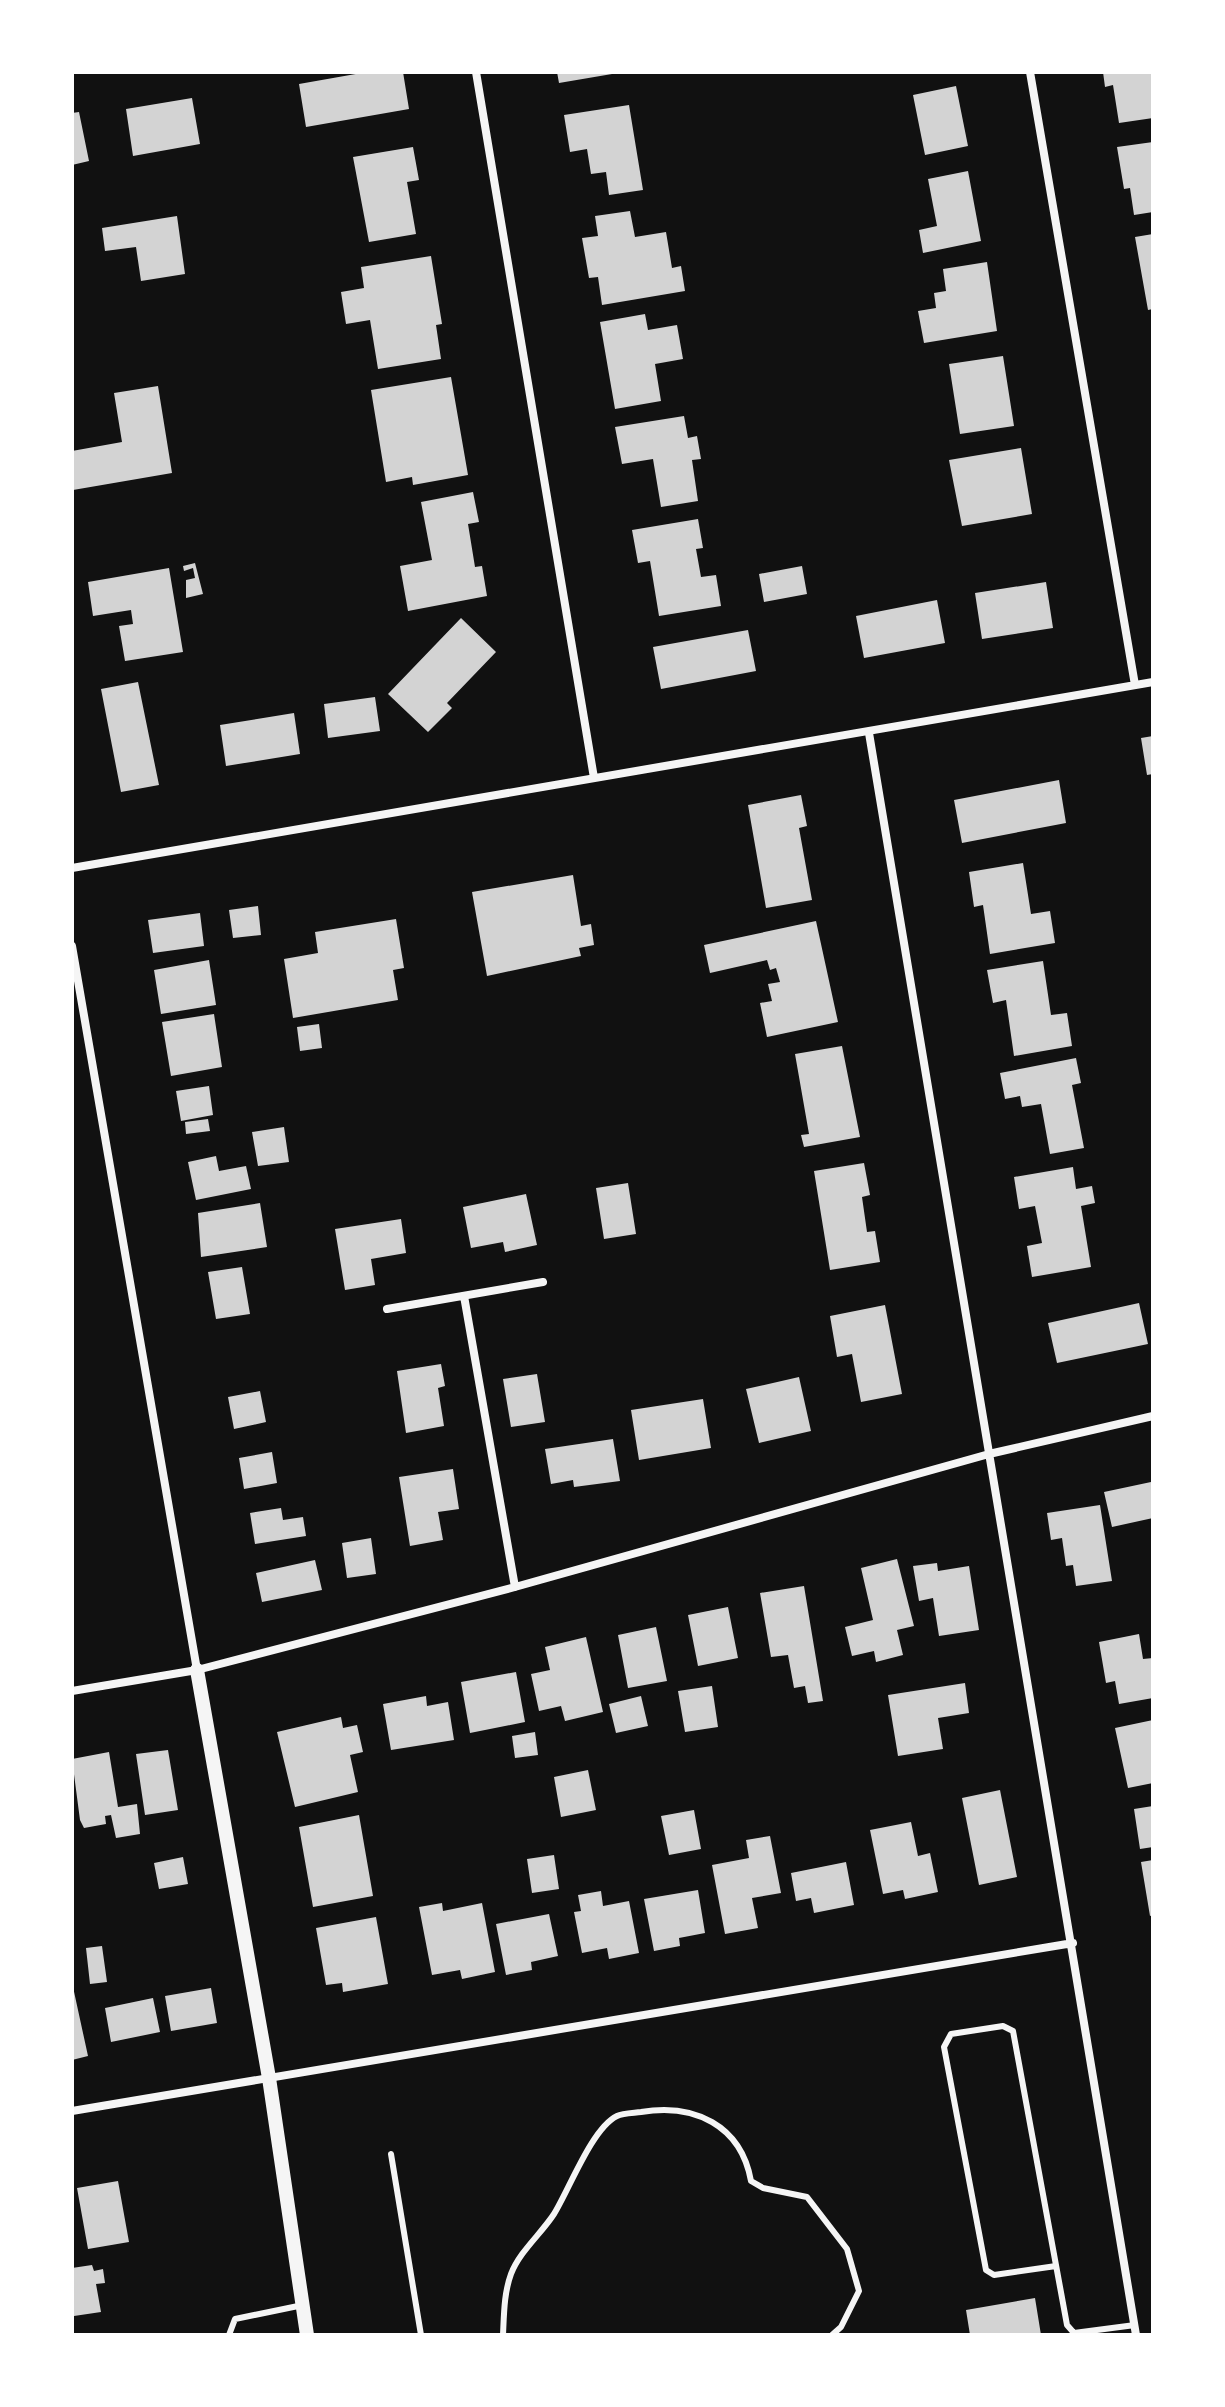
<svg xmlns="http://www.w3.org/2000/svg" width="1225" height="2407" font-family="Raleway,sans-serif">
<style>
.building{fill:#d3d3d3}
.lines{fill:none;stroke-linecap:round;stroke-linejoin:round}
.service{stroke:#f5f5f5;stroke-width:6}
.minor{stroke:#f5f5f5;stroke-width:8}
.tertiary{stroke:#f5f5f5;stroke-width:14}
</style>
<rect width="100%" height="100%" fill="#111"/>
<path class="building" d="M367,72H403L409,109L306,127L299,84Z
M557,72H612V74L559,83Z
M1103,72H1153V118L1119,123L1113,85L1105,87Z
M956,86L968,146L925,155L913,95Z
M192,98L200,144L133,156L126,109Z
M629,105L643,190L609,195L606,172L591,174L587,149L570,152L564,115Z
M79,112L89,161L72,165V113Z
M1153,142V212L1134,215L1130,188L1124,189L1117,147Z
M413,147L419,180L407,182L416,234L369,242L353,157Z
M968,171L981,241L923,253L919,230L937,226L928,179Z
M630,211L635,237L666,232L672,268L681,266L685,291L602,305L598,277L589,278L582,238L598,236L595,216Z
M177,216L185,274L141,281L136,247L105,251L102,228Z
M1153,234V309L1148,310L1135,237Z
M431,256L442,324L436,325L441,359L378,369L370,320L346,324L341,292L364,288L361,267Z
M987,262L997,331L924,343L918,311L936,308L934,293L946,291L943,269Z
M645,314L648,330L677,325L683,359L655,364L661,401L615,409L600,322Z
M1003,356L1014,426L960,434L949,364Z
M451,377L468,475L413,485L412,477L386,482L371,390Z
M158,386L172,473L73,490L72,451L122,442L114,393Z
M684,416L688,438L697,436L701,459L692,460L698,501L661,507L653,459L622,464L615,427Z
M1021,448L1032,514L962,526L949,460Z
M473,492L479,522L468,524L475,567L482,566L487,596L408,611L400,566L432,560L421,502Z
M698,519L703,548L696,549L701,577L716,575L721,606L659,616L650,561L638,563L632,530Z
M195,563L203,594L186,598V580L195,578L193,568L184,571L183,566Z
M802,566L807,594L764,602L759,574Z
M169,568L183,652L125,661L119,626L133,624L131,610L93,616L88,582Z
M1046,582L1053,628L982,639L975,593Z
M937,600L945,643L864,658L856,616Z
M461,618L496,652L447,703L452,708L428,732L388,694Z
M748,630L756,671L661,689L653,647Z
M138,682L159,785L121,792L101,689Z
M375,697L380,731L328,738L324,704Z
M294,713L300,754L226,766L220,725Z
M1153,736V774L1147,775L1141,738Z
M1059,780L1066,823L962,843L954,800Z
M801,795L807,826L799,828L812,900L766,908L748,805Z
M1023,863L1031,914L1050,911L1055,943L990,954L983,905L974,907L969,872Z
M573,875L581,926L591,924L594,945L579,948L581,956L487,976L472,892Z
M258,906L261,935L233,938L229,910Z
M200,913L204,946L153,953L148,920Z
M396,919L404,968L393,970L398,1000L293,1018L284,959L318,953L315,932Z
M816,921L838,1022L767,1037L760,1003L772,1001L768,984L780,982L776,968L770,970L767,960L710,973L704,945Z
M209,960L216,1005L161,1014L154,970Z
M1043,961L1051,1015L1067,1013L1072,1046L1014,1056L1006,1000L993,1003L987,970Z
M214,1014L222,1067L171,1076L162,1022Z
M319,1024L322,1048L300,1051L297,1027Z
M842,1046L860,1137L804,1147L801,1135L809,1134L795,1054Z
M1076,1058L1081,1083L1072,1085L1084,1148L1050,1154L1041,1104L1022,1107L1020,1096L1005,1099L1000,1073Z
M209,1086L213,1115L181,1121L176,1091Z
M208,1119L210,1131L186,1134L185,1122Z
M284,1127L289,1162L258,1166L252,1132Z
M216,1156L219,1171L246,1166L251,1189L196,1200L188,1162Z
M864,1163L870,1195L862,1197L867,1232L875,1231L880,1262L830,1270L814,1171Z
M1073,1167L1076,1189L1092,1186L1095,1203L1081,1206L1091,1267L1032,1277L1027,1246L1042,1243L1035,1206L1019,1209L1014,1177Z
M628,1183L636,1234L604,1239L596,1188Z
M526,1194L537,1245L505,1252L503,1242L471,1248L463,1207Z
M260,1203L267,1247L201,1257L198,1213Z
M401,1219L406,1253L371,1259L375,1285L345,1290L335,1229Z
M242,1267L250,1314L216,1319L208,1272Z
M1139,1303L1148,1344L1057,1363L1048,1323Z
M885,1305L902,1394L861,1402L852,1354L837,1357L830,1316Z
M441,1364L445,1386L438,1388L444,1426L406,1433L397,1371Z
M537,1374L545,1422L511,1427L503,1379Z
M799,1377L811,1431L759,1443L746,1389Z
M260,1391L266,1422L234,1429L228,1397Z
M703,1399L711,1448L639,1460L631,1410Z
M613,1439L620,1481L574,1487L573,1480L551,1484L545,1449Z
M272,1452L277,1483L244,1489L239,1458Z
M453,1469L459,1509L438,1512L443,1540L410,1546L399,1477Z
M1151,1482L1153,1518L1112,1527L1104,1492Z
M1100,1505L1112,1581L1076,1586L1073,1565L1066,1566L1062,1538L1051,1540L1047,1513Z
M281,1508L283,1520L303,1517L306,1536L255,1544L250,1513Z
M371,1538L376,1574L347,1578L342,1543Z
M897,1559L914,1626L897,1630L903,1655L876,1662L874,1651L852,1656L845,1627L873,1620L861,1568Z
M315,1560L322,1590L262,1602L256,1573Z
M937,1563L938,1571L969,1566L979,1630L939,1636L933,1598L919,1601L913,1566Z
M804,1586L823,1701L808,1703L805,1686L794,1688L788,1655L771,1657L760,1593Z
M728,1607L738,1658L698,1666L688,1615Z
M656,1627L667,1681L628,1688L618,1635Z
M1139,1634L1143,1659L1153,1658V1698L1119,1704L1115,1681L1106,1683L1099,1642Z
M586,1637L603,1712L565,1721L561,1706L539,1711L531,1674L550,1670L545,1647Z
M516,1672L525,1722L470,1733L461,1682Z
M965,1683L969,1713L938,1718L943,1749L898,1756L888,1695Z
M712,1686L718,1727L685,1732L678,1691Z
M426,1696L427,1706L448,1702L454,1740L391,1750L383,1704Z
M641,1696L648,1726L616,1733L609,1704Z
M341,1717L343,1728L357,1725L363,1752L350,1755L358,1792L295,1807L277,1732Z
M1153,1720V1783L1128,1788L1115,1728Z
M535,1732L538,1755L515,1758L512,1736Z
M168,1750L178,1810L145,1815L136,1754Z
M109,1752L118,1807L137,1804L140,1834L116,1838L111,1815L105,1816L106,1824L84,1828L80,1820L72,1759Z
M588,1770L596,1810L561,1817L554,1777Z
M1000,1790L1017,1877L979,1885L962,1798Z
M1153,1806V1847L1140,1849L1134,1809Z
M694,1810L701,1849L669,1855L661,1816Z
M359,1815L373,1896L313,1907L299,1827Z
M911,1822L918,1856L930,1853L938,1892L905,1899L903,1890L883,1894L870,1830Z
M770,1836L781,1893L752,1898L758,1928L725,1934L712,1865L749,1858L746,1840Z
M554,1855L559,1889L532,1893L527,1859Z
M183,1857L188,1884L159,1889L154,1863Z
M1153,1860V1915L1150,1916L1141,1862Z
M846,1862L854,1905L814,1913L811,1898L796,1901L791,1873Z
M698,1890L705,1933L679,1938L680,1946L654,1951L644,1899Z
M601,1891L603,1906L629,1901L639,1953L609,1959L607,1948L582,1953L574,1912L581,1911L578,1895Z
M442,1903L443,1911L482,1903L495,1972L462,1979L460,1970L432,1975L419,1907Z
M549,1914L558,1956L531,1962L532,1970L506,1975L496,1924Z
M376,1917L388,1984L343,1992L342,1983L326,1985L316,1928Z
M102,1946L107,1982L90,1984L86,1948Z
M73,1987L88,2056L72,2060V1988Z
M211,1988L217,2023L171,2031L165,1996Z
M153,1998L160,2032L111,2042L105,2008Z
M118,2181L129,2242L88,2249L77,2188Z
M92,2265L94,2271L103,2269L105,2283L96,2284L101,2312L74,2316L72,2268Z
M1035,2298L1041,2335H970L966,2310Z"/>
<g class="lines">
<path class="service" d="M391,2154L421,2335
M1056,2266L994,2275L986,2270L944,2047L951,2034L1003,2026L1013,2031L1067,2325L1074,2333L1135,2325
M229,2335L235,2319L303,2305
M503,2335C504,2314 504,2293 511,2274C520,2251 541,2234 554,2214C569,2190 592,2128 617,2116C623,2113 634,2113 641,2112C694,2103 741,2125 751,2181L763,2188L807,2197L847,2249L859,2291L841,2327L832,2335"/>
<path class="minor" d="M476,72L594,778
M1030,72L1135,685
M869,733L1136,2335
M72,868L1153,682
M72,946L197,1670
M464,1296L515,1587
M387,1309L543,1282
M72,1691L197,1670L515,1587L989,1454L1153,1416
M72,2111L1073,1943"/>
<path class="tertiary" d="M197,1670L269,2078L307,2335"/>
</g>
<rect width="1225" height="2407" fill="none" stroke="#ffffff" stroke-width="148"/>
</svg>
